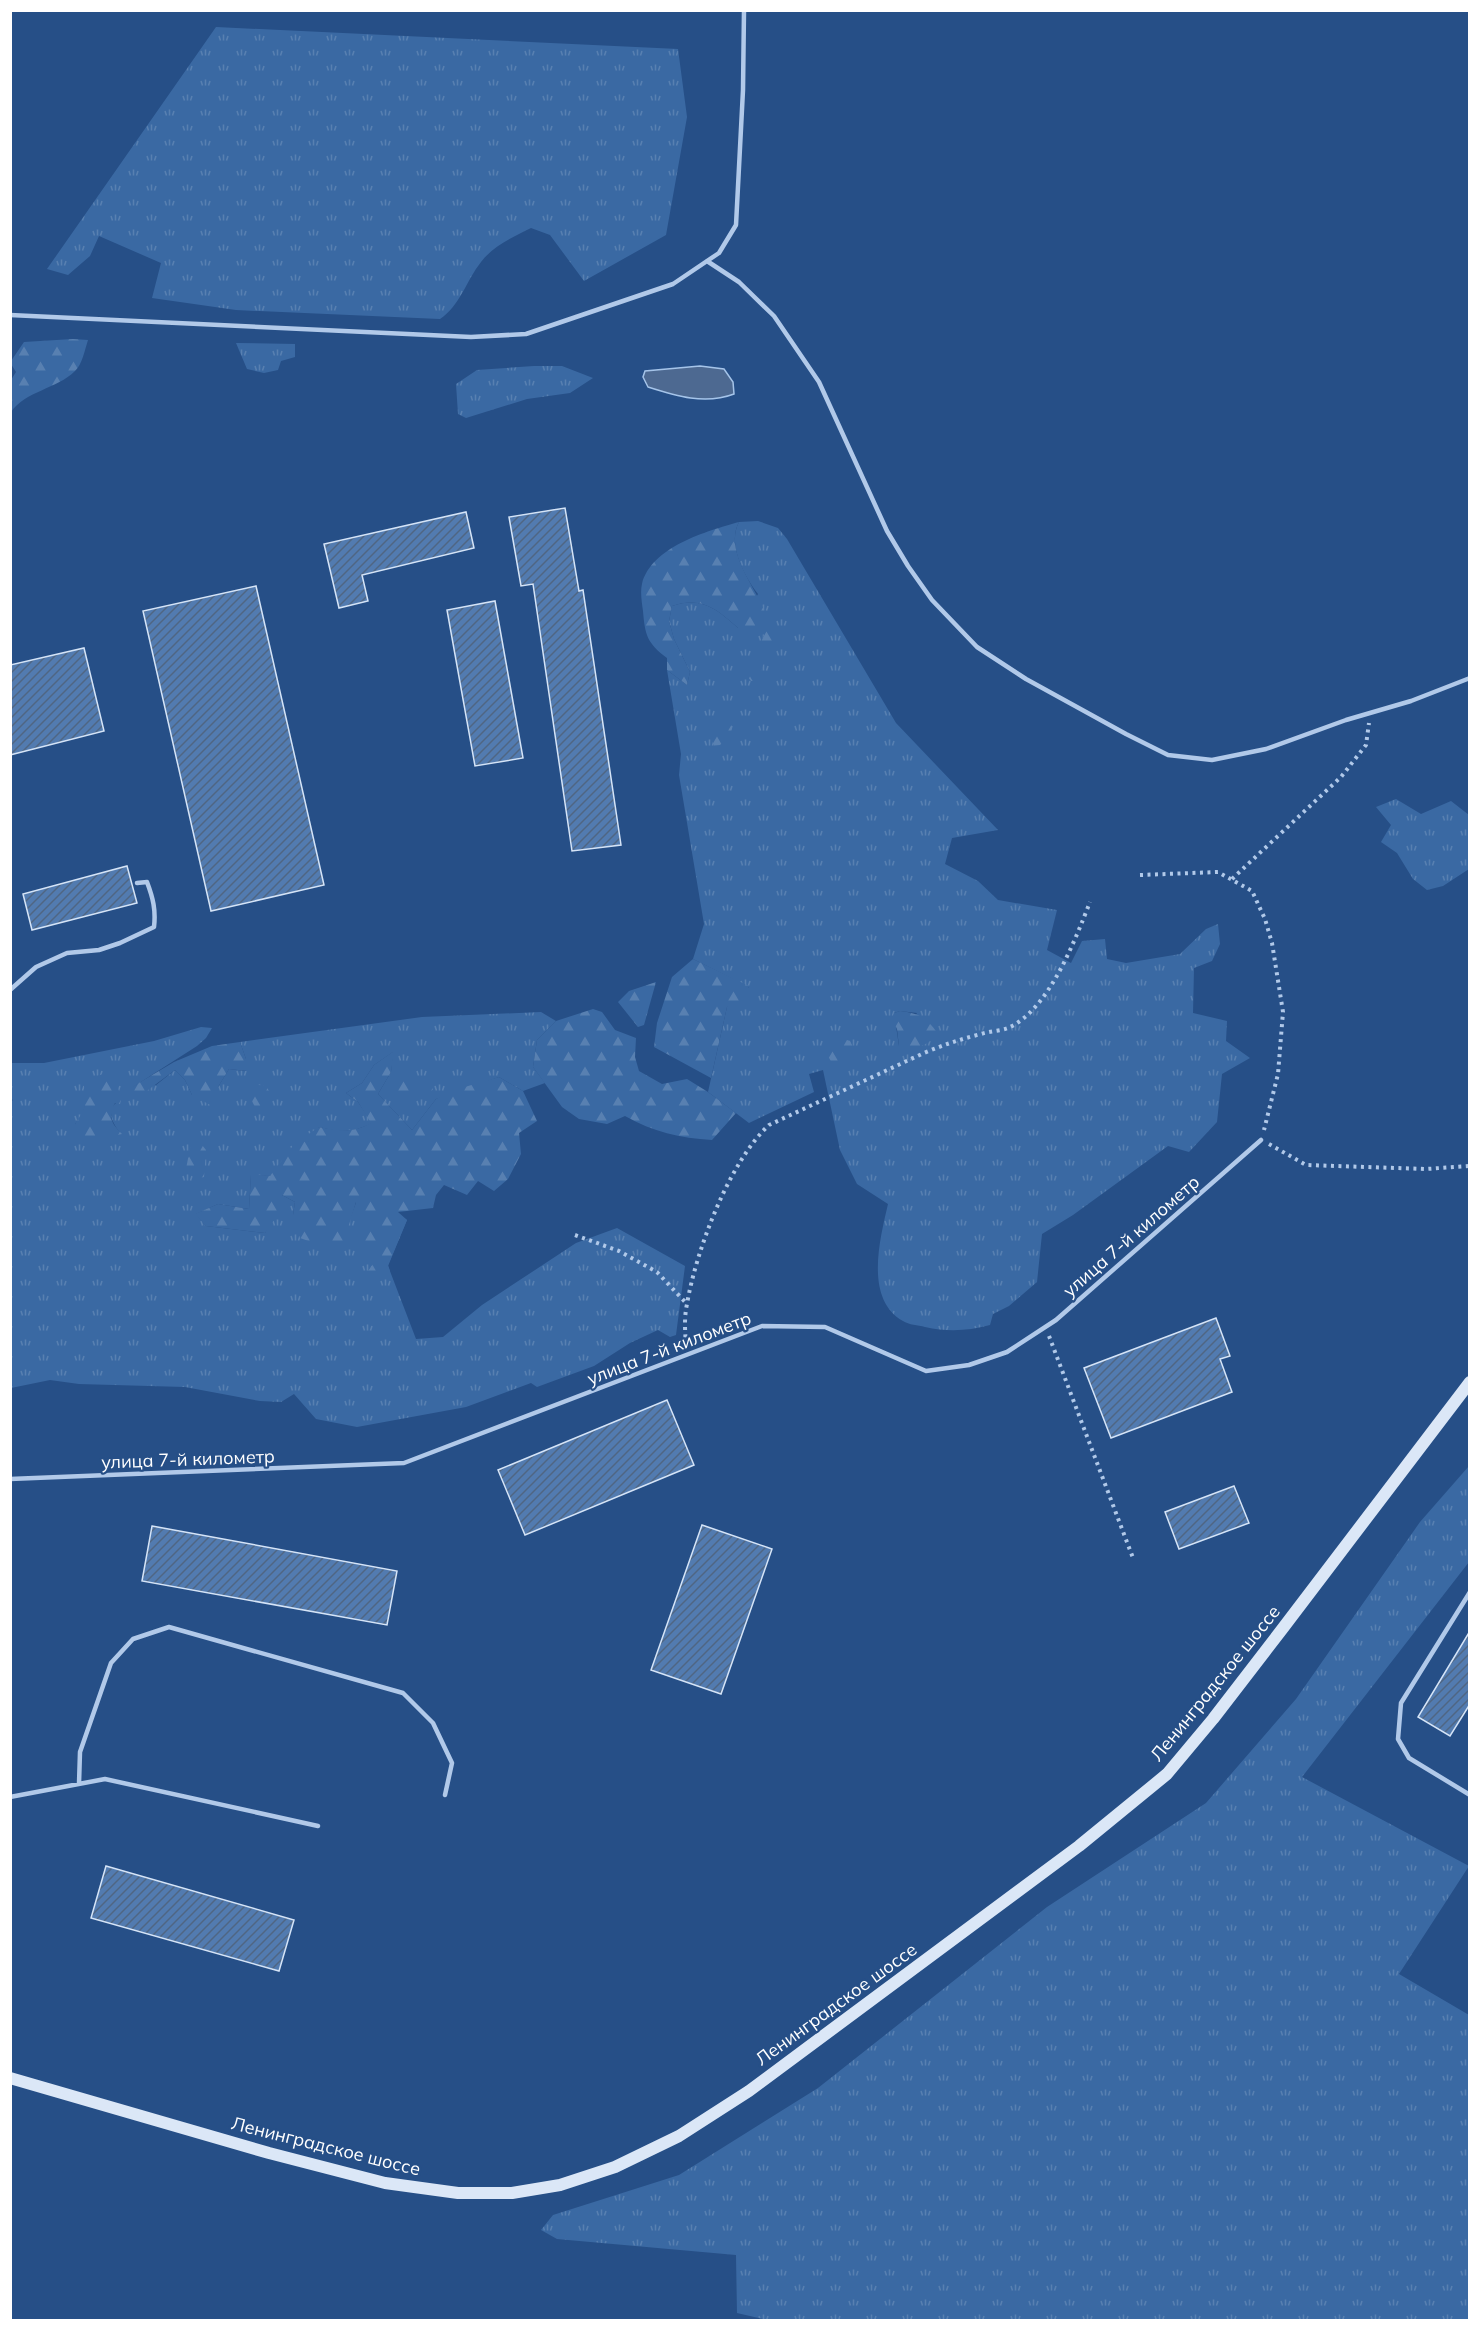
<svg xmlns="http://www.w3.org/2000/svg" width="1480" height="2331" font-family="Mulish,sans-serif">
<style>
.grass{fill:url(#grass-tufts);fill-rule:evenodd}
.forest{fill:url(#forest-firs)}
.water{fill:#4d6991;stroke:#a5c4e9;stroke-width:1.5}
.building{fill:url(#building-hatch);stroke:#d5e4f7;stroke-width:1.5}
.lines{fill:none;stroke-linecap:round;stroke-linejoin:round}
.path{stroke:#b1c9e9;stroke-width:4;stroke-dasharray:3 4.5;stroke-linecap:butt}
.lane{stroke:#b1c9e9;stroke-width:4.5}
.secondary{stroke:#dbe7f7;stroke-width:12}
.labels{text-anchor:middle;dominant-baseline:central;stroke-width:4.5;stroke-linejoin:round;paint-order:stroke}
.street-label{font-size:18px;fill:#fff;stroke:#264f87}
</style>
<defs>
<pattern id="grass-tufts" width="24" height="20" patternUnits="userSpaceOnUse" patternTransform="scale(1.5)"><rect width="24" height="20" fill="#3a69a3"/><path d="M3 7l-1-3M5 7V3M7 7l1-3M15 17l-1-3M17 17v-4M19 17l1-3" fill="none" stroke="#5880b1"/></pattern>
<pattern id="forest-firs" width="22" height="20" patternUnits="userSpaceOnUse" patternTransform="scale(1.5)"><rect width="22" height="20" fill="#3a69a3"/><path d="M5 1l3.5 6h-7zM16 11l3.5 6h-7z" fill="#5880b1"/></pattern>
<pattern id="building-hatch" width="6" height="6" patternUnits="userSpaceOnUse" patternTransform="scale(1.5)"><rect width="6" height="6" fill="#527bb0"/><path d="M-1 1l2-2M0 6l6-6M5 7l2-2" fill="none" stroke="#4f6683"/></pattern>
</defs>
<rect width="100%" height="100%" fill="#264f87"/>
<path class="grass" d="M216,27L678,49L687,117L666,235L584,281L550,235L531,228C513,237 493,246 481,262C466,281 460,306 440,319L236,310L152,298L161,263L99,236L90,256L68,275L47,269Z
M236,343L295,344V357L281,361L278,370L264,373L247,369Z
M534,366H562L593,378L570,393L527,399L466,418L458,414L456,384L477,370Z
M758,521L778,528L787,539L896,723L998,830L952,838L945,864L978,881L998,900L1057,910L1047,950L1071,963L1082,941L1105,939L1107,959L1126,963L1180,954L1206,929L1218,924L1220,944L1212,961L1194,968L1193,1013L1227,1021L1226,1041L1250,1058L1222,1074L1217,1122L1189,1152L1168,1146L1073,1215L1042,1234L1037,1282L1009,1306L993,1314L990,1325C967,1331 948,1332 925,1327C918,1325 909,1325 903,1321C864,1299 880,1239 888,1204L857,1184L840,1150L823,1070L809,1074L814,1092L749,1123L708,1092L727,1007L749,987L693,959L704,924L679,775L681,754L667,670L687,685L690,672L674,639L669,621L672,606C701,596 717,609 738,628L758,594C744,576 727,544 739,522ZM900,1011L917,1013L899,1046L894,1013Z
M1396,799L1421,814L1451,801L1469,815V869L1443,886L1427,890L1413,879L1397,853L1381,842L1391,825L1376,807Z
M541,1012L556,1021L537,1040L533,1067L545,1083L523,1091L499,1077L436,1099L412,1130L378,1094L391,1072L393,1052L374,1065L362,1083L346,1093L358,1102L372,1123C353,1133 339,1132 319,1127L310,1140L270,1176L251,1175L249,1209L218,1204L196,1214L206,1226L265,1233L282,1195L295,1202L293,1215L351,1216L357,1200L393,1210L407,1220L388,1266L416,1339L443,1337L482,1305L576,1243L617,1228L685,1266L676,1335L670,1337L658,1330L630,1343L594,1366L537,1387L531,1383L466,1407L357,1427L316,1419L294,1394L281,1402L260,1401L185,1387L79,1384L50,1380L11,1388L10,1102L13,1100L11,1099V1063H44L154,1041L201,1027L212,1028L206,1038L197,1046L133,1087L156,1085L175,1070L185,1080L192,1095L218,1087L229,1069L246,1071V1059L240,1042L422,1017ZM87,1100H121C104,1108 112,1123 121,1134L75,1124L82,1115Z
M1469,1466V1562L1302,1777L1469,1866L1399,1974L1469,2015V2320H767L737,2313L736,2255L557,2239L541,2230L553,2215L679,2175L818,2088L1047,1907L1206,1803L1296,1699L1420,1522Z"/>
<path class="forest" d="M73,339L88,340C85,349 82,365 75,371C57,389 25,391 11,412V380L16,372L11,364V361L24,342Z
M739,522C724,550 754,585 764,610L756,626L738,628C717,609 701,596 672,606L669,621L674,639L690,672L687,685L667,670V658C647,643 645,635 643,611C642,603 640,592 642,584C651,547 707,531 739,522Z
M767,627L777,628L757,681H751L748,677Z
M720,716L730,721L732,728L728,737L720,745L714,746L710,730L711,721Z
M693,959L749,986L744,1003L727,1007L711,1078L654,1047L657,1023L672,977Z
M656,982L644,1025L638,1027L618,1002L629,991Z
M593,1009L602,1012L615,1030L636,1038L635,1057L639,1071L662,1084L687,1079L708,1092L736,1113L712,1140C680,1138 653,1132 625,1116L607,1124L579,1119L562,1107L533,1067L537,1040L556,1021Z
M900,1011C919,1013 927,1018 938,1034C926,1046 916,1051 899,1046L897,1029L892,1019L894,1013Z
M844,1039L850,1041L856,1053L857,1062L843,1068L833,1065L828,1056L833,1046Z
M240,1042L246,1059L247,1071L229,1069L218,1087L212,1106L192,1095L185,1080L175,1070L136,1099L132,1087L174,1062L212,1046Z
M394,1051L391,1072L378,1094L412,1130L436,1099L451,1091L499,1077L523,1091L537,1121L519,1133L521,1154L508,1179L494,1191L478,1181L467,1195L444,1185L436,1195L433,1208L398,1212L407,1220L388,1265L390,1271L375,1277L368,1271L374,1263L372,1255C356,1244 360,1243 360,1226C359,1218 358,1209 356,1202L344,1241L320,1245L300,1238L293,1215L295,1202L282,1195L283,1207L265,1233L206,1226L195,1214L218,1204L249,1209L251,1174L270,1176L295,1143L309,1141L307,1135L319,1127C339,1131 353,1133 371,1123L358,1102L346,1093L362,1083L374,1065Z
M106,1073L116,1079L121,1100L120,1104L115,1103C108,1117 111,1123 122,1134L87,1141L75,1124C87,1107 87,1101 83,1081Z
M404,1076L424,1080L433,1089L430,1094L415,1095L412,1101L404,1104L395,1091L389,1088L395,1080Z
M253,1084L266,1086L272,1096L268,1105L255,1107L250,1097Z
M191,1143L202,1145L206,1150L204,1177L195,1179L186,1169Z"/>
<path class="water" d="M700,366L724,369L733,382L734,394C705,405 676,396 648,387L643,377L645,371Z"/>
<path class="building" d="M565,508L579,591L583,590L621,845L572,851L533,584L521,586L509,517Z
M466,512L474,548L362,575L368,601L339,608L324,544Z
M256,586L324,885L211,911L143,611Z
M495,601L523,758L475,766L447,610Z
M84,648L104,731L10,755V665Z
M127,866L137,903L32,930L23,894Z
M1216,1318L1230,1356L1220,1359L1232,1392L1111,1438L1084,1368Z
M667,1400L694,1465L525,1535L498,1470Z
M1234,1486L1249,1523L1179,1549L1165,1512Z
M702,1525L772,1549L721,1694L651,1670Z
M152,1526L397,1571L387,1625L142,1581Z
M1470,1631V1704L1450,1736L1418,1717Z
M106,1866L294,1920L279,1971L91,1918Z"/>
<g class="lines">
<path class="path" d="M1140,875L1218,872L1252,891L1265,919L1272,943L1283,1012L1278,1074L1264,1130
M1232,879L1341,777L1366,745L1369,723
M1269,1144L1306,1165L1426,1169L1470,1166
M575,1235L619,1251L657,1272L686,1303
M1049,1336L1133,1558
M686,1345C685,1331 684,1318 687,1304C696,1251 729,1162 769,1125L924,1053C943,1045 961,1039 981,1034C990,1031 1000,1031 1008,1028C1049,1010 1075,940 1090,902"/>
<path class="lane" d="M707,261L739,282L774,316L819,382L887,531L908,566L932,600L977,647L1026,679L1126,734L1168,755L1212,760L1266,749L1346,720L1411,701L1470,678
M10,315L471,337L526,334L673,284L719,253L736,225L743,90L744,10
M10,990L36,967L67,953L99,950L120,943L154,927C156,910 153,898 147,882L137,883
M10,1479L404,1463L762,1326L825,1327L926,1371L969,1365L1007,1352L1056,1320L1261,1140
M1470,1592L1401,1703L1398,1739L1409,1758L1470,1795
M79,1784L80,1752L111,1663L133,1639L169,1627L403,1693L433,1723L452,1763L445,1795
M10,1797L105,1779L318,1826"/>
<path class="secondary" d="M10,2078L269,2153L385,2183L458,2193H512L560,2185L615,2167L679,2136L749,2091L1079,1846L1167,1774L1213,1719L1283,1628L1470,1382"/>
</g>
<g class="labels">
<g class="street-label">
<text transform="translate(1131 1236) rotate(-41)">улица 7-й километр</text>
<text transform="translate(669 1348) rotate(-21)">улица 7-й километр</text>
<text transform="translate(188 1459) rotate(-2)">улица 7-й километр</text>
<text transform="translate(1215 1683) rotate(-51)">Ленинградское шоссе</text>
<text transform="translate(836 2004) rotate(-36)">Ленинградское шоссе</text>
<text transform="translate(326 2146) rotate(14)">Ленинградское шоссе</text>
</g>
</g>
<rect width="1480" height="2331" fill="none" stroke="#ffffff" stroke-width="24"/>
</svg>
